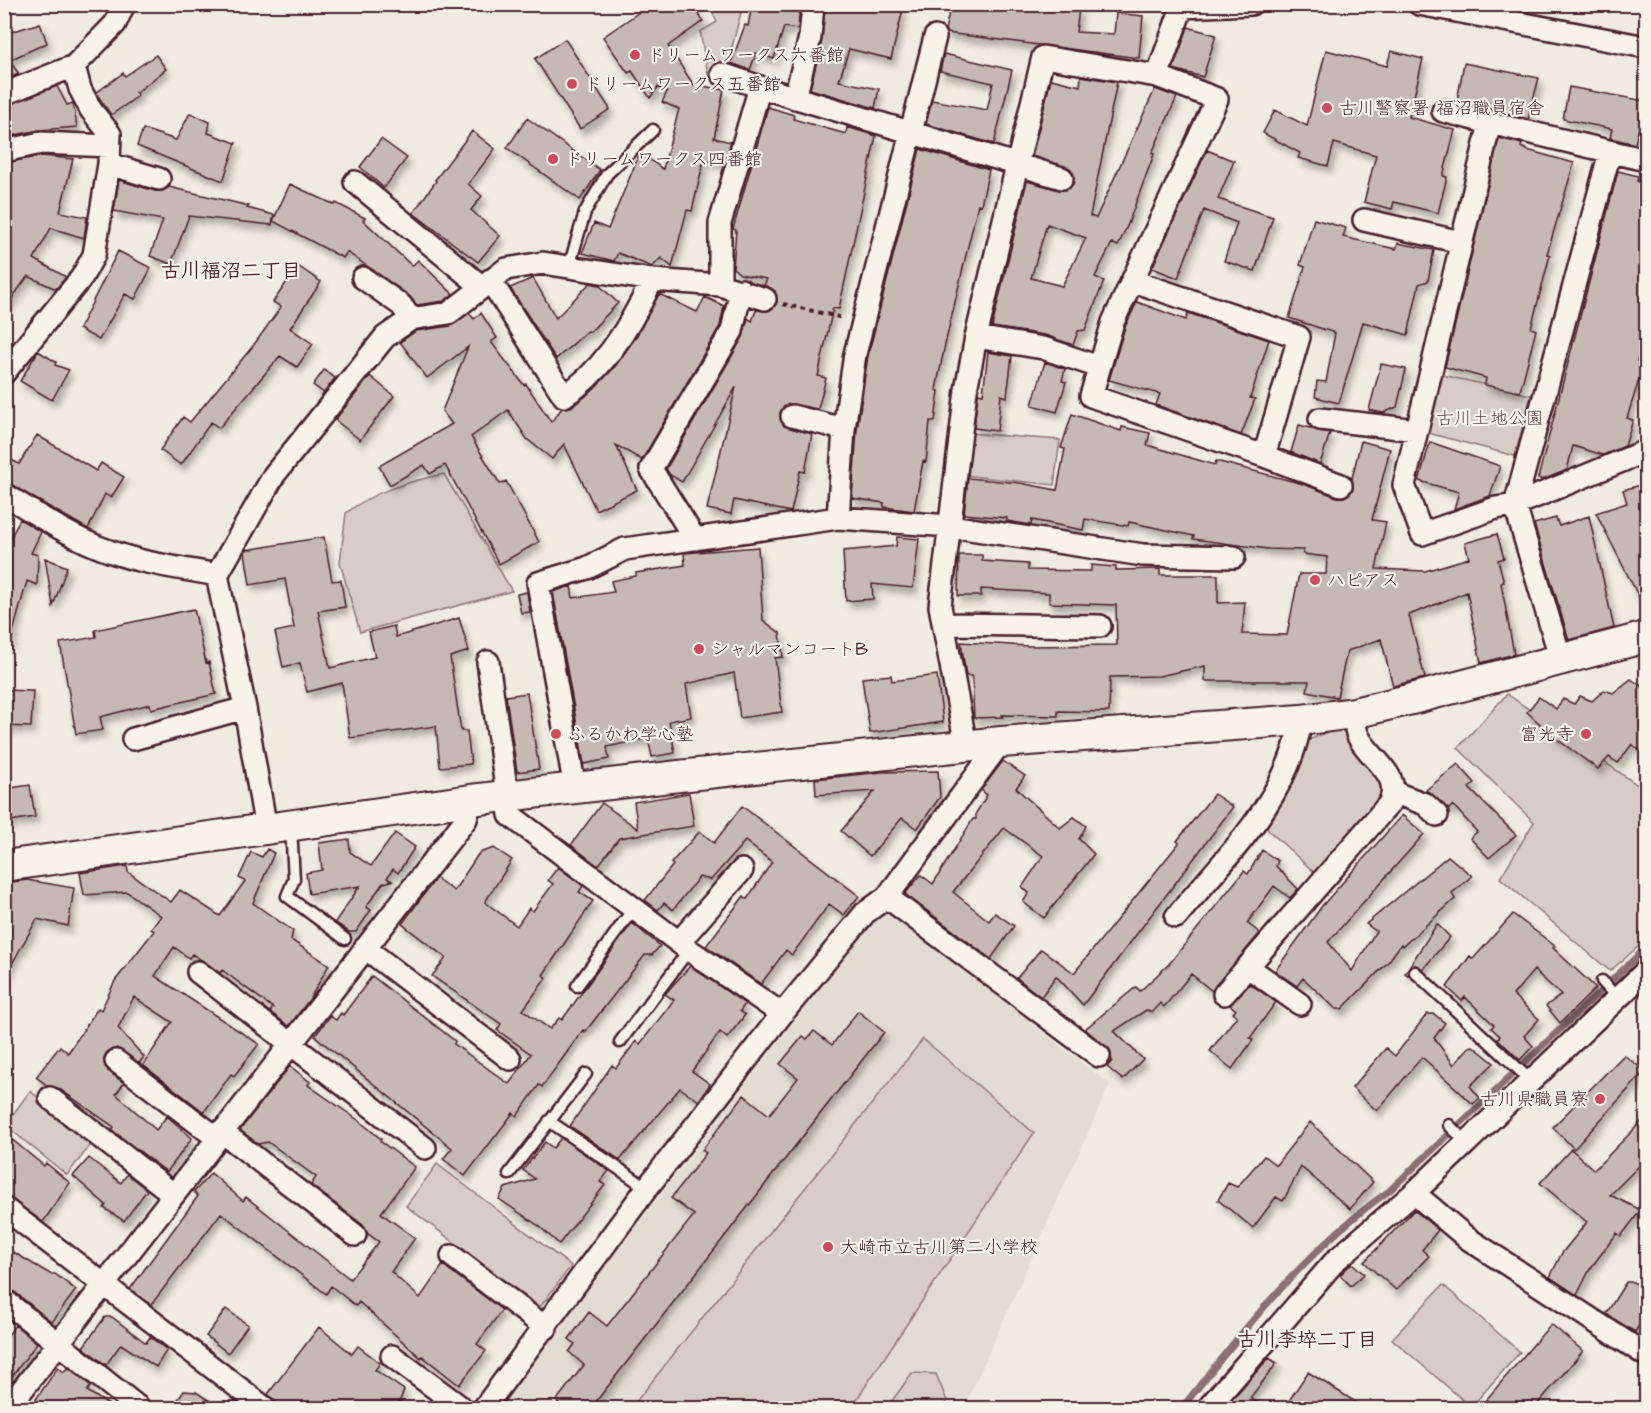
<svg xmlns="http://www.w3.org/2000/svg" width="1651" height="1413" font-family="'Architects Daughter','Klee One',sans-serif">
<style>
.built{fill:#e3dcd2}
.green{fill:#d8cdc6;stroke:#917678;stroke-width:1.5}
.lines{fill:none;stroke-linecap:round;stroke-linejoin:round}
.stream{stroke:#8b6f72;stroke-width:7}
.building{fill:#c6b8b3;stroke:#4a1f2b;stroke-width:1.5;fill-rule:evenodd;filter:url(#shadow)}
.lane-casing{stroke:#4a1f2b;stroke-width:15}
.street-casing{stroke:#4a1f2b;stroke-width:26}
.secondary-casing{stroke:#4a1f2b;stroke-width:34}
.path{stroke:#4a1f2b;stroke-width:4;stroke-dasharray:4.5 4.5;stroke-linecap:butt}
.lane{stroke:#f7f3e8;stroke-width:10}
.street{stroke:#f7f3e8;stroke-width:21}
.secondary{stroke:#f7f3e8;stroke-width:30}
.poi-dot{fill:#d1495b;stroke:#f7f3e8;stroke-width:2}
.labels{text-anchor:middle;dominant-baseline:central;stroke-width:4.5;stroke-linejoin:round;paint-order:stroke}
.poi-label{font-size:18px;fill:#4a1f2b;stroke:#f7f3e8;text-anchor:start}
.park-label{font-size:18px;fill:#6e4a52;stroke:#f7f3e8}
.neighbourhood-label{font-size:20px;font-weight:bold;fill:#4a1f2b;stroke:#f7f3e8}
</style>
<defs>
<filter id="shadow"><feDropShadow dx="3.5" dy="6" stdDeviation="3" flood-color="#0004"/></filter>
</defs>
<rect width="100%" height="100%" fill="#f0ebe0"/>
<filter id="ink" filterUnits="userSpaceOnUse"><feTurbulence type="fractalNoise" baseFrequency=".0167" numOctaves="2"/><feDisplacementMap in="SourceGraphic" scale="12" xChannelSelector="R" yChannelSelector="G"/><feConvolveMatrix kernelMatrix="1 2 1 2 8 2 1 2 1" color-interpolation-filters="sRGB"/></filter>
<g filter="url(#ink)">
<path class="built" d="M889,913L1110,1084L964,1408H496L874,917Z"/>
<path class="green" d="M709,5H743L728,62L708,74L700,32L717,22Z
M1438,374L1531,395L1515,456L1424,432Z
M967,433L1060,440L1054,485L962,475Z
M444,474L512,591L360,632L340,563L346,513C374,491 410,481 444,474Z
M1507,694L1646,791V940L1610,971L1500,878L1534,822L1458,748Z
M1347,723C1361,745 1388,773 1381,801L1315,873L1268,830L1266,824L1284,797L1309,740Z
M923,1039L1034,1133L851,1408H631Z
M30,1091L93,1142L67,1175L5,1125Z
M437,1164L571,1266L540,1307L406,1206Z
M1443,1285L1520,1352L1471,1407L1392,1339Z
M912,1373L936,1374L947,1401L945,1408H887Z"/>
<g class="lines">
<path class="stream" d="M1182,1408C1241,1332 1309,1247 1389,1191L1646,948"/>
</g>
<path class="building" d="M651,4H692L703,21L668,46L693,84L724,90L714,138L731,142L724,164L704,160L692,211L687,210L672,267L661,258L652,267L618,253L614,261L582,253L594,223L608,229L640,153L663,169L679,109L662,102L667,92L658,87L650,98L632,71L628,73L603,37Z
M752,4H800L798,29L784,27L774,59L756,53L750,70L731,63L745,25L748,26Z
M825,4H885L903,9L891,59L849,49L839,81L879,89L875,108L810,89L822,40Z
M951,4H970L993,9L994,4L1079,9L1076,32L1114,34L1116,13L1143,16L1139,58L947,33L945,30Z
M40,23L47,43L9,60L19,74L4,80V34Z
M1188,27L1216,35L1203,77L1173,69Z
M565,39L610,109L580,129L535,59Z
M1326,50L1387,66L1391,51L1423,59L1409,117L1455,130L1443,176L1447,177L1438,213L1394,202L1392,209L1364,202L1376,155L1334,143L1328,166L1298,158L1300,153L1263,133L1275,110L1307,126Z
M944,54L1012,70L994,144L926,124L932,100L987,110L993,83L940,71Z
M156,55L166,69L136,93L138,96L111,115L96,93L123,73L125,76Z
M1464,63L1539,78L1528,119L1457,101Z
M1081,76L1117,82L1090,216L1096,218L1155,89L1177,97L1152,153L1154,154L1128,224L1118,246L1112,243L1095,277L1104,281L1085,330L1078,331L1073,345L1045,335L992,327L1027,181L1059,190L1070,188L1074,182L1071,169L1032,156L1051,79L1080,86ZM1047,224L1086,238L1062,286L1031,278Z
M57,86L67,105L73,103L77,127L39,130L11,136L4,121V106Z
M1569,87L1645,101L1635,144L1610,138L1612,129L1563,119Z
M768,107L794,115L793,119L846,134L847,127L876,136L839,309L833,308L818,376L826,378L818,409L789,404L780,413L784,426L812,434L805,472L800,471L791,512L734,500L731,514L707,509L736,387L682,482L670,475L666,469L743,337L748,318L752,321L756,310L768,311L777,302L775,291L764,285L767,279L740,274L733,268L736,230L733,229Z
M190,113L210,122L208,133L236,143L223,181L137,146L143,129L176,140Z
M527,118L600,170L580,200L507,148Z
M472,131L495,149L468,184L482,196L471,210L500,236L478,262L413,213L436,181L435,180Z
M1499,138L1522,144L1521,147L1527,150L1574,163L1547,254L1550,255L1531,328L1536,330L1520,392L1485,385L1486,378L1445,367Z
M381,139L407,158L384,188L360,167Z
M920,149L989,170L981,205L978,204L944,349L936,390L939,391L935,421H930L926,462L923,461L914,511L884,507V503L852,498L857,430L868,356Z
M1207,150L1234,161L1218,199L1273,217L1255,271L1224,261L1237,223L1204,210L1178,278L1152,268Z
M42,156L73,159L60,212L87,217L84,238L51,228L34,259L66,277L56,289L28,276L4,309V163Z
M1618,171L1638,176L1637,181L1647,182V329L1637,361L1644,364L1627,418L1633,420L1625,446L1603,455L1573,446L1567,470L1543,480L1538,478Z
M119,180L155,191H162L169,187L249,206L247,208L274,215L272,225L189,216L171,264L150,256L163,220L114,211Z
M290,184L335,205L336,203L365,218L363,220L412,266L418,260L453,294L444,301L417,305L408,295L347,252L343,258L273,221Z
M1314,219L1346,228L1343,237L1396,249L1398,243L1434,250L1428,281L1419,284L1408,335L1363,322L1339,403L1315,397L1317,381L1326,382L1335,333L1289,318L1305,267L1300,265Z
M118,251L151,268L135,299L125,294L99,340L79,329Z
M298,266L321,282L290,328L313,344L297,367L280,356L219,428L211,422L181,465L160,450L183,417L190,422L253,346L281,307L273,302Z
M533,278L556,318L590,283L599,285L618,303L590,332L588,331L556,359L510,288Z
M659,294L697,312L705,297L724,306L720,326L642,460L616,445L637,490L596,510L564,444L552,459L527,439L508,410L471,437L500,484L506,481L539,542L499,564L445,465L430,474L424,465L390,485L379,466L452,424L442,411L468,347L427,378L400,342L416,331L451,326L469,313L474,319L481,313L497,338L491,342L524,385L526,384L551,422L562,408L571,407L586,396L614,368L637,335Z
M1137,302L1186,320L1188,313L1269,340L1250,398L1255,399L1241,435L1156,405L1160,394L1109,380L1125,327Z
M38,351L56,362L55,365L69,370L52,400L20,381Z
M988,352L1012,356L1007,397L1001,395L997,431L974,428L978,393L983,394Z
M1045,362L1065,369L1062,381L1066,382L1057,412L1032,405Z
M1381,364L1406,369L1397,407L1383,413L1369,410Z
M324,370L335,378L324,393L313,385Z
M370,376L394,396L360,440L335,420Z
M1072,414L1121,431L1122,427L1150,433L1147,445L1215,465L1216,461L1303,484L1337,497H1344L1353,490L1352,478L1361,441L1390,449L1372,520L1386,522L1376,569L1425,571L1469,558L1465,543L1497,534L1504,558L1498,560L1504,582L1501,583L1514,654L1481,663L1467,592L1409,615L1425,678L1408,682L1393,686L1381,639L1347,651L1337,697L1307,691L1309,681H1205V666L1159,676L1110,677L1109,712L1058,711V716L1002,715L1003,717L974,718L972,676H966L961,642L1028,646L1117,645L1116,605L1049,603V593L981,589V596H958L959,555H982V561L1028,564V570L1091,571V565L1116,567V570L1160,569V575H1218V603L1245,602L1242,634L1287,635L1299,574H1326L1327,557L1303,554L1304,550L1268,549L1193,539L1194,536L1129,522L1128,526L1085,519L1083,530L1032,520L1031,525L1007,521V518L964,514L968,478L1020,483L1057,490L1065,449L1061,448Z
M1299,425L1330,433L1320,464L1291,452Z
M37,435L96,471L101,463L124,477L111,498L105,494L88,529L4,481V456L19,464Z
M1430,442L1500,466L1490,496L1454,509L1459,492L1419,481Z
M1647,483V613L1596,513L1627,503L1623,490Z
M1589,516L1614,628L1569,640L1534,524L1556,518L1559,526Z
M20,519L41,532L31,553L38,555L37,585L27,581L10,643L4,642V551Z
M324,537L332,581L341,580L345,607L318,611L330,668L375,657L369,632L394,626L396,637L459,618L469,651L450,657L461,731H467L471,764L440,767L436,726L350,738L342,683L307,692L300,663L283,667L275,632L294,628L285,579L250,585L245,552L246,550Z
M897,537L919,539L913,588L872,584L873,599L846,601L843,551L896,546Z
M758,547L763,620L780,633L783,657L775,658L782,712L740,718L734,673L686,684L691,717L669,721L675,753L652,757L648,738L607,747L609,759L584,764L553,592L571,586L573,598L614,592L611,581L636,576V573L685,565L684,553Z
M45,558L67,567L53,606Z
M527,592L530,612L521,613L517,594Z
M194,609L206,663L209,662L216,694L151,709L150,704L100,717L103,730L76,734L60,643L96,637L95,630Z
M891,675L892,681L937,675L943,722L870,733L862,678Z
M1631,679L1647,690V757L1632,744L1618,763L1609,757L1598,769L1558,740L1527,712L1539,697L1556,709L1563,699L1574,704L1580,696L1592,701L1604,690L1613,693Z
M4,690L33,691L31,727L4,726Z
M527,693L539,769L517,772L506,696Z
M1003,761L1025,776L1016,788L1060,828L1074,817L1086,826L1079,839L1094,854L1044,918L1023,902L1029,893L1022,887L1043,856L1004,828L953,892L989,921L995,913L1014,926L991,959L905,894L921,875L933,884L973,819H976V813L987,795L981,790Z
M1458,764L1475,783L1469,788L1516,835L1489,858L1470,838L1477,832L1453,805L1448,810L1426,790Z
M938,771L940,797L917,829L902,818L870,856L841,831L875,791L816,795L815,779L882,772Z
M30,785L35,817L4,822V789Z
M689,793L694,826L619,838L598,866L571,845L602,803L638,829L634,802Z
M1214,794L1233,807L1083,1005L1056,976L1041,997L1017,978L1041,949L1074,973L1179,843L1177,841Z
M742,806L859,896L844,915L829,904L792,955L786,950L761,984L706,946L744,896L747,899L772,862L745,841L711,880L699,877L673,910L664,903L658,910L645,900L673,865L671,863L700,831L714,843Z
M1402,815L1424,834L1328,942L1352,971L1376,931L1366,924L1448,856L1472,876L1452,893L1455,899L1403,946L1401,944L1389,961L1342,1009H1336L1303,978L1297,986L1275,971L1322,906Z
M395,833L415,847L398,873L393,869L387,878L392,881L383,883L366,907L371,910L356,932H349L335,922L360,886L309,894L306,873L322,870L319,843L349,839L350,852L371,866Z
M494,848L512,860L485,902L517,926L529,908L533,911L553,884L548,880L558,867L583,886L579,892L593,901L543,975L546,978L523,1010L550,1029L559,1018L562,1020L632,923L660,946L652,955H645L585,1032L583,1030L542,1087L539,1085L517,1116L513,1113L465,1176L443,1159L452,1148L315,1036L330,1016L336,1020L341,1013L343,1015L372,976L455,1041L454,1044L509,1084L531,1054L497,1030L501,1024L432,976L446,958L402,924L436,878L454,891L479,853Z
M267,849L274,853L253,903L293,931L291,940L329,965L309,1000L289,1026L270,1012L273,1008L222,970L220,973L205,962L192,954L189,958L174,947L155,976L259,1044L234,1076L231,1074L204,1112L143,1065L172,1022L134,997L118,1028L144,1057L139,1063L117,1048L106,1053L104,1059L108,1071L124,1083L116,1094L156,1130L167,1116L192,1138L167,1172L112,1130L114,1127L58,1088L48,1086L36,1077L60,1046L68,1053L98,1008L101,1010L115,981L154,931L151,929L161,916L127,892L84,895L80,873L127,866L128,872L171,902L180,890L220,916L245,881L239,878L251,852L262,857Z
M1262,850L1278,861L1276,866L1298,889L1290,898L1274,886L1247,923L1260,933L1212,991L1191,974L1164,1007L1160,1003L1152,1012L1146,1010L1114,1031L1143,1059L1123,1080L1107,1067L1112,1061L1110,1050L1085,1029L1136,987L1140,991L1169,964L1244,871L1248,874Z
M27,880L74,888L68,926L37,919L4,978V883Z
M1513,914L1555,946L1553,948L1596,988L1560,1023L1546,1006L1561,995L1534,970L1513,995L1539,1019L1524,1036L1533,1046L1520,1060L1498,1039L1500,1036L1491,1028L1494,1025L1465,997L1462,1001L1447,987L1470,956L1473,959Z
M1437,924L1450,937L1423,969L1416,965L1410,966L1409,976L1405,973Z
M690,966L745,1004L740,1011L745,1015L727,1038L720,1032L692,1071L710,1084L699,1101L680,1088L620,1160L570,1126L612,1065L616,1068L636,1041L640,1044L674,1000L665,994Z
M1250,984L1276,1002L1250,1038L1253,1040L1232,1069L1210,1051L1237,1016L1233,1013L1236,1010L1230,1005Z
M858,1011L884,1032L591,1408H566L556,1401L584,1365L569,1352L575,1344L569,1339L589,1312L607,1326L694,1215L671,1198L706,1153L702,1150L744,1095L769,1115L798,1078L780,1064L803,1036L807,1039L814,1031L832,1045Z
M1427,1014H1434L1445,1023L1434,1038L1454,1065L1469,1047L1473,1046L1494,1063L1470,1086L1480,1098L1473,1104L1422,1057L1377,1111L1352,1088L1386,1048L1395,1056Z
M1624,1055L1645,1071L1574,1149L1553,1127Z
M290,1066L310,1082L308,1085L358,1120L381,1139L380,1141L415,1167L381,1213L415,1238L391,1272L420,1298L443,1265L502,1310L477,1344L486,1351L459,1385L422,1356L421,1358L359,1302L356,1306L331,1286L326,1294L221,1213L151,1305L130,1289L198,1196L194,1192L211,1173L243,1201L246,1197L350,1279L379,1242L367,1233L363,1225L311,1185L316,1177L268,1142L258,1144L240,1130Z
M1647,1116V1158L1610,1195L1641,1210L1621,1236L1617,1233L1590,1269L1577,1295L1550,1277L1562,1253L1587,1222L1540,1183L1571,1149L1594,1170Z
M1310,1122L1373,1182L1350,1209L1301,1167L1283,1201L1276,1197L1253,1228L1218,1200L1228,1183L1237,1187L1264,1156L1276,1165Z
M4,1133L44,1166L46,1163L70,1183L43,1222L4,1194Z
M561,1138L609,1171L600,1182L605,1185L559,1244L539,1226L499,1199L505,1188L535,1179L523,1170L545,1142L553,1148Z
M89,1158L121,1183L127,1174L147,1190L124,1221L104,1208L106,1205L73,1176Z
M1414,1210L1438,1230L1422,1250L1429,1256L1396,1290L1364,1262Z
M13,1252L50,1274H55L76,1290L52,1322L12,1290L4,1287V1266Z
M1352,1263L1364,1274L1351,1286L1340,1275Z
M1626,1282H1633L1647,1289V1312L1635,1332L1606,1314Z
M226,1309L248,1325L228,1353L206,1336Z
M105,1317H112L146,1343L150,1337L167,1350L156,1367L121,1344L106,1365L83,1347Z
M1551,1324L1583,1351L1534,1408H1479Z
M15,1325L37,1343L4,1387V1341Z
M319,1327L352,1354L358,1346L380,1363L375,1370L404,1390L397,1408H281L277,1406L268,1394Z
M1269,1358L1277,1363L1250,1398L1265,1408H1224Z
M58,1367L64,1372L68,1367L91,1386L87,1391L114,1408H30Z
M1308,1372L1365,1408H1284Z
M184,1391L196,1392L221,1408H172Z"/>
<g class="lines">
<g class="lane-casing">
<path id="lane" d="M569,267L585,212L607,174L653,130
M291,828L294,879L287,896L345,939
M1415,972L1530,1080
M1602,981L1617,998
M577,986L634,908
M620,1042L689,950
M549,1121L647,1188
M1449,1125L1466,1142
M509,1174L586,1074"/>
</g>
<g class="street-casing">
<path id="street" d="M1419,4L1646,47
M722,74L760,87
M1157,76L1182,7L1251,4
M4,94L74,66
M795,98L810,37L813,6
M1443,111L1490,123
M4,151L41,143L109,146
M1646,160L1490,123L1404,485L1422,534L1496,508L1515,505L1646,451
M109,164L159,179
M355,182L481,286
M1364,220L1461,242
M363,278L401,305L411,319
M490,280L564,396C603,372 633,321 652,280
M720,285V223L760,87L1062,178
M976,337L1043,348L1099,367
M4,373L82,277L94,255L109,164L110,134L91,110L80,89L74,66L115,24L124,4
M792,416L844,429
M1320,419L1417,430
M1264,456L1341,485
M4,494C38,515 71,538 109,551C144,564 181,568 217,575
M838,518L844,429L855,354L935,37
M695,539L651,469L732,331L741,290
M944,624L1100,626
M1561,660L1515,505L1610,152
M488,662L510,815L689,950L782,1014
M133,739L245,708
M966,746L940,606L966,390L976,337L1043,57L1157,76L1217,99L1113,322L1091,396L1264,456L1299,337L1133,281
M575,788L538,583L587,568L625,549L838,518L950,526L1143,555L1234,557
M1395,793L1425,804L1437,815
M266,829L245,708L217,575L274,475L385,337L411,319L449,313L506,269L543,263L652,280L720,285L765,299
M887,897L1099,1056
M1176,917C1224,859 1289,799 1301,720
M679,942L742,870
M365,948L510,1059
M1248,967L1300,1004
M198,972L425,1148
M1224,994L1389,804C1404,775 1370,760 1358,736C1355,730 1355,720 1354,713
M116,1061L217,1138
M50,1098L173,1194
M221,1131L355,1235
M1414,1193L1467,1238L1646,1355
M4,1208L265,1408
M452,1256L546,1328
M4,1300L139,1408
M392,1356L462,1408
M8,1408L466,819L471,800
M484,1408L647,1188L782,1014L865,913L887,897L1001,742
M1208,1408L1336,1260L1414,1193L1646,971"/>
</g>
<g class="secondary-casing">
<path id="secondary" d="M4,866L471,800L679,776L1001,742L1301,720L1354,713L1412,699L1646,637"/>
</g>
<path class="path" d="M783,304L843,318"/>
<use href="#lane" class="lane"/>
<use href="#street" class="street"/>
<use href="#secondary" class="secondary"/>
</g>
</g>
<g class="poi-dot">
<circle cx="635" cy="55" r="6"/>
<circle cx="572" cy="84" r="6"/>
<circle cx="1327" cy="108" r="6"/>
<circle cx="553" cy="159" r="6"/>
<circle cx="1315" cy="580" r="6"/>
<circle cx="699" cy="649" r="6"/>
<circle cx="556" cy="734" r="6"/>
<circle cx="1586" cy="734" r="6"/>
<circle cx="1600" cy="1099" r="6"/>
<circle cx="828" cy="1247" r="6"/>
</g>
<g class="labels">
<g class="poi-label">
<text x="647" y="55">ドリームワークス六番館</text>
<text x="584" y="84">ドリームワークス五番館</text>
<text x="1339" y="108">古川警察署 福沼職員宿舎</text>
<text x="565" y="159">ドリームワークス四番館</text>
<text x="1327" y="580">ハピアス</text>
<text x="711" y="649">シャルマンコートB</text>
<text x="568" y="734">ふるかわ学心塾</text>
<text x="1574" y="734" text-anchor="end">富光寺</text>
<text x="1588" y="1099" text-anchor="end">古川県職員寮</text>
<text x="840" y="1247">大崎市立古川第二小学校</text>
</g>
<g class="park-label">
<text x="1490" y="418">古川土地公園</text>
</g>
<g class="neighbourhood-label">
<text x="231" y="271">古川福沼二丁目</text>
<text x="1307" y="1340">古川李埣二丁目</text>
</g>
</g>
<rect width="1651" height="1413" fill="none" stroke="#f7f3e8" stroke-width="24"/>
<rect x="12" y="12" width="1627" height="1389" fill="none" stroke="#4a1f2b" stroke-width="2" filter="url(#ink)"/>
</svg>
